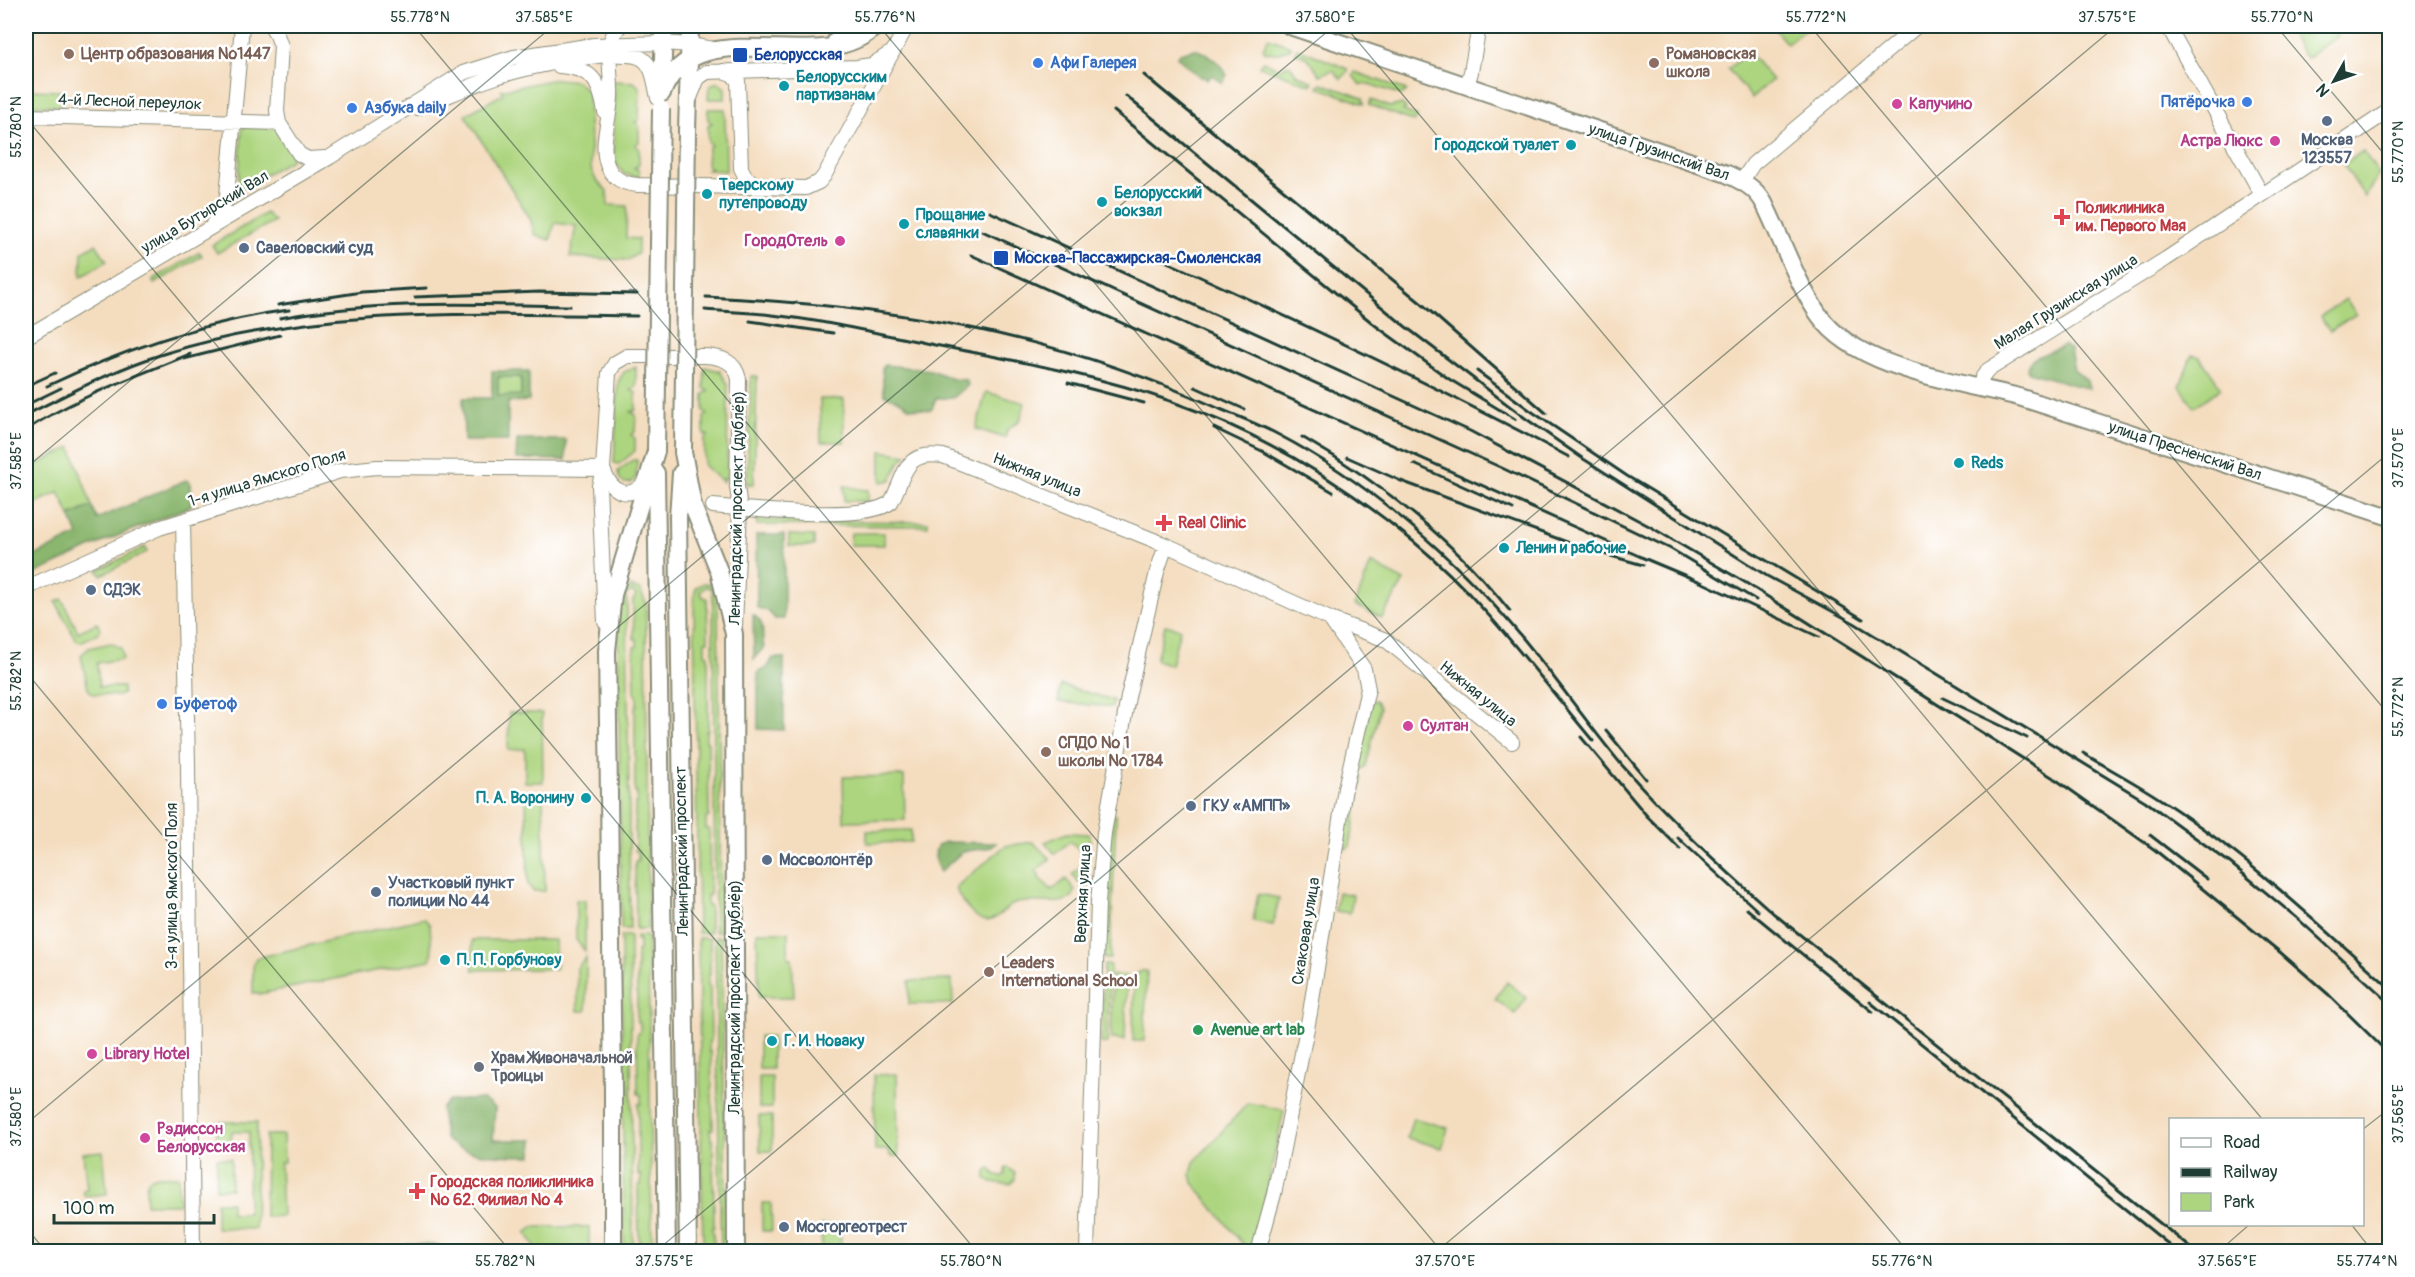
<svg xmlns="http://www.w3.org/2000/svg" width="2415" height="1277" font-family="Pangolin,sans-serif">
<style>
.green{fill:#add57f;stroke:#66895a;stroke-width:1.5}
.forest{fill:#8ab66e;stroke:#547a51;stroke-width:1.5;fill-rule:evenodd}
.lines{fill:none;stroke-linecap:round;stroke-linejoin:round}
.minor-casing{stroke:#8a8d7a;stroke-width:16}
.major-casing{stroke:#8a8d7a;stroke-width:20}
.minor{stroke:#fff;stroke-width:14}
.major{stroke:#fff;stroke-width:16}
.rail{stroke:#1f3d34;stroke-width:3}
.major-bridge-casing{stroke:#8a8d7a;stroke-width:20;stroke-linecap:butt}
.major-bridge{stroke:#fff;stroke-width:16}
.ticks{fill:none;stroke:#1f3d34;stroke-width:1.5;stroke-opacity:0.45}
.education-dot{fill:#8d6e63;stroke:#fff;stroke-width:2}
.transit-dot{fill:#1a4fb4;stroke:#fff;stroke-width:2}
.shop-dot{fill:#3f7fe0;stroke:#fff;stroke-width:2}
.culture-dot{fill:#0f9aa8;stroke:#fff;stroke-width:2}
.hotel-dot{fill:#d1479c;stroke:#fff;stroke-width:2}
.service-dot{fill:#5c6f8a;stroke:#fff;stroke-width:2}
.health-dot{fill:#e0444e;stroke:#fff;stroke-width:2}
.leisure-dot{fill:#2e9e5b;stroke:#fff;stroke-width:2}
.worship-dot{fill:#6b7280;stroke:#fff;stroke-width:2}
.labels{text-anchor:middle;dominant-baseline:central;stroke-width:5;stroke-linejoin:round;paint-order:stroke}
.education-label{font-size:16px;font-weight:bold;fill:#785e54;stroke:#fff;text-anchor:start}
.transit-label{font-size:16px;font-weight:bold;fill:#164399;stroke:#fff;text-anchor:start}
.shop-label{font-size:16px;font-weight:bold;fill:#366cbe;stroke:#fff;text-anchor:start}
.culture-label{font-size:16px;font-weight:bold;fill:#0d838f;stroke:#fff;text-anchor:start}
.street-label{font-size:16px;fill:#1f3d34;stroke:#fff}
.hotel-label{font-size:16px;font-weight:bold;fill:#b23c85;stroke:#fff;text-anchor:start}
.service-label{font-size:16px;font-weight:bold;fill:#4e5e75;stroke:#fff;text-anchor:start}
.health-label{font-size:16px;font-weight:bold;fill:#be3a42;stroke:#fff;text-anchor:start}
.leisure-label{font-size:16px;font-weight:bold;fill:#27864d;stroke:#fff;text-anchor:start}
.worship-label{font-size:16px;font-weight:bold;fill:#5b616d;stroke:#fff;text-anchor:start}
.neatline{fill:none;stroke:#1f3d34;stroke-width:2}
.ticks-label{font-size:15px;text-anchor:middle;fill:#1f3d34}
</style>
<rect width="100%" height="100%" fill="#fff"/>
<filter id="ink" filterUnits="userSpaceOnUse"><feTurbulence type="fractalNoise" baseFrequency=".0167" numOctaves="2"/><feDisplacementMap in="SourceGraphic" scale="12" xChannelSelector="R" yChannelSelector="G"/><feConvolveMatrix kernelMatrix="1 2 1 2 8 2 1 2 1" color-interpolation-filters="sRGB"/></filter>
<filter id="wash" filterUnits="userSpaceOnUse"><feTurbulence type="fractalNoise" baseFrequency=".008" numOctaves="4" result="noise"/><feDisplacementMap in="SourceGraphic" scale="24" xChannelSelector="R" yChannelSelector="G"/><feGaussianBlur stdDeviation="1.35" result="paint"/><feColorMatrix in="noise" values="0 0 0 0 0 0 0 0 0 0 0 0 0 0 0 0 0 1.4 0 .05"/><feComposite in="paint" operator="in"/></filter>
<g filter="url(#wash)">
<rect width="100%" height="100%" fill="#f4ddbf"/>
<path class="green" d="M1772,26H1809L1787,44Z
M2292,26H2331L2338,36L2306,58L2287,29Z
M1268,38L1291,46V48L1279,53L1265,52L1263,49Z
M1297,48L1348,69V72L1341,79L1333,70L1320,75L1308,58L1295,53Z
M1748,52L1772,80L1752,98L1728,69Z
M1263,61L1280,69L1287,65H1290L1296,74L1313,82L1311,85L1259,66Z
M1355,72L1406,90L1407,91L1401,95L1369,84L1361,85L1353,76Z
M556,79L577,81L588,92L591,169L596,180L607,191L608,205L627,206L626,238L638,239V253L628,260L570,257L576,226L555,223L550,240L535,235L530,218L465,115L503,94L501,90Z
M614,81L634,82L640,88L639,120L635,122L639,125V142L635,145L639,148V165L634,168L639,170V177L624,174L616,164L614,156Z
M719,83L725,88V99H708L709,88L714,83Z
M1321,83L1363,98L1364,104L1318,87Z
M28,90L64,91V106L26,105V92Z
M1371,100L1390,107L1402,104L1406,108L1403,111L1417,116L1415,122L1369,105Z
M708,109H725L726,171L707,170L711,168L707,165L708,148L711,145L708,142V125L712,123L708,120Z
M242,127L278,128L292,156L291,160L238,190Z
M2363,151L2379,174L2365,197L2343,164Z
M266,213L274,221L217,253L212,245Z
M96,244L107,261L81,277L82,252Z
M200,252L202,256L154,284L152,280Z
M2346,299L2356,314L2330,331L2320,316Z
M2192,354L2200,357L2221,388L2194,407L2180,386Z
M636,367V387L631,390L636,393V410L631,412L636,415L635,432L631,435L635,438V451L619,464L614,463L618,382L624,372Z
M705,367L720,371L728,385L727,478H723V482L704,466V439L708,436L704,434V417L708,414L704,411V394L709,391L704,388Z
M751,376H757L754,484H747Z
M497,377H521V396H498Z
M986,392L1025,403L1020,420L1007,430L1005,438L976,429Z
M820,399H844V442H821Z
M71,447L92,506L70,516L59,492L26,508V470Z
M881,451L907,455L899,463L891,480L881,482Z
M633,460H637L636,478L631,483H624L619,478L618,471Z
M844,486C853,486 857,490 868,490V501H844Z
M757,520L928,522V526L757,525Z
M851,533H884V545H850Z
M789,535L814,536V546H789Z
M145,547L147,552L101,575L98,570Z
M1371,563L1404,581L1382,618L1355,605Z
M703,583L712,584L718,595L721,932H715L713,599L712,589L706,586L700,592L703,597L707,598L708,641H705V654L708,655V730L706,731V742H708L709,817L706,818V829H709L710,895H707V906H710V933H698L694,596L696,588Z
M631,587L640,590L646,603L648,929H636L635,861H638V851H635V803H637V793H635V707L637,706V695H635L634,647H637V639H634L633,601L636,595L632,591L625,596L627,601L630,929H621L618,599L621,592Z
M62,599L78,632L97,623L100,628L98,633L81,642L76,640L56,602Z
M1165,625L1180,629L1171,665L1156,660Z
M111,643L121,648L123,659L97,663L99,687H123V693L119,696L93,694L88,689L81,655L89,648Z
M1061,685L1113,700L1112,707L1058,702Z
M1375,700L1380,708L1366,766L1360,770L1356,767L1372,701Z
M509,713H542L543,782H525V749L508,750Z
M1355,775L1360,776L1362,779L1350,846L1346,849L1342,846L1353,778Z
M904,776L905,820L844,821L843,777Z
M526,795H543L545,891H533L528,884Z
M1114,814L1116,816L1110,959H1104L1110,816Z
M911,830V842L867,843V831Z
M1067,833L1090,834L1087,891L1072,874L1087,861L1082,854L1083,853L1070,841L1055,854L1045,842Z
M1033,842L1050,859L1036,871L1041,877L1039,878L1052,890L1066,879L1075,890L1073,896C1059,909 1031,897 1014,904C1004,908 997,921 986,921C975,920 957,897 956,887L1005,846Z
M1338,892L1353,895L1350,913L1335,911Z
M1258,894L1279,898L1273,925L1253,921Z
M576,900H585V951L576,940Z
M420,919H425L430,925L432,955L430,960L259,994L253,993V964L256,958Z
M757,932H788V958H792L794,997H759Z
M621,936H630L633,1252L624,1251Z
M636,936H648L652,1252L642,1251L641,1242H639L638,1186L641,1185V1175H638V1104H641V1094H638L637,1033H640V1023L637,1022V951L639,950V940H636Z
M715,937H721L727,1252L721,1251Z
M698,938H710V975L708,976V986L710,987L711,1040L709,1041V1052H711L713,1129H710L711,1140H713L714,1227H712L715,1251H703Z
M555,940L556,969L473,970L472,940Z
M586,957V1011H578L577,968Z
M1104,965H1110L1107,1043H1101Z
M1141,971H1147L1144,1041H1133L1134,980L1136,975Z
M1113,975L1127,976L1125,1040L1111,1039Z
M952,980L953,1004H909V981Z
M1507,982L1527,998L1515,1014L1495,999Z
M759,1036H772V1069H759Z
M897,1074L898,1156H890L889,1150H875L874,1075Z
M759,1077H772V1108H759Z
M1248,1103L1284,1110L1254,1250L1246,1248L1193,1183L1191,1174L1194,1162Z
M759,1116H772V1151H760Z
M1413,1118L1448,1128L1442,1148L1407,1138Z
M217,1122H257L255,1229L216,1228V1202H231V1214L248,1213L249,1132H232L231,1144H217Z
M266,1135H283L284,1162L280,1163L282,1216L265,1217Z
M103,1151L107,1194L84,1196L83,1190L87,1189L83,1153Z
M217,1158L231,1159V1189H216Z
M1007,1167L1015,1173V1179L1011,1184C1005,1186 998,1182 990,1182L986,1179V1172L990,1168L996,1175L1001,1177L1005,1174V1170Z
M178,1176L179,1204H146C145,1172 148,1176 178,1176Z
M762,1203H771L772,1231H762Z
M821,1225H840L841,1249L822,1250Z
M534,1227H589V1251H535V1246L526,1233Z"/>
<path class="forest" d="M1195,49C1210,55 1219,61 1227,75L1222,83L1212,75L1207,80L1203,76L1201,78L1177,57L1180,53Z
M2064,345L2070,350L2074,370L2087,381L2089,389L2028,372L2027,367L2032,359Z
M885,365L931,370L953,379L966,380L968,385L953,398H936L932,409L930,410L909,408C903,400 892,400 884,394L882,369Z
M492,371H529V401L508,402V441H464L463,398H492ZM498,377H521V395L498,396Z
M517,440H566V460L516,459Z
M186,480L190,482L191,506L105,541L28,577L26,560L78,535L70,516L92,506L97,519Z
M756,535H784V619H775L768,611L757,608Z
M753,615C768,624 760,634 764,647L754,659Z
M773,658H784V730L758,729V672L767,668Z
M945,842L996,843L992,847L962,852L940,872C935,864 933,853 938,845Z
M482,1099L495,1108L493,1140H533L532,1156C504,1155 467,1158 445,1139L441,1108L449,1101Z
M408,1244L439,1245L444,1251H404Z"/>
</g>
<g filter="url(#ink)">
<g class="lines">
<g class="minor-casing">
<path id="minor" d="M271,26L277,35L281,46L277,111L279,123L299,154L308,159L325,158
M620,26C616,30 612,35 611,41C607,59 612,79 611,97C610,119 599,146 608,167C614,180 625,184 638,185L806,188L819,182L824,176L907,26
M2168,26L2262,195
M559,66C592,69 599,79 605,112
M723,71L732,74L738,81L741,168L746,178L757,185
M1467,86L1471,72L1479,26
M690,98L698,78L707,72L857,67L872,65L889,54
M417,108C444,98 471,85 499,76C523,69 626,44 644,60C654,68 655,86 658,98
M26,116L279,123
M1742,181L1753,164L1917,26
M213,224L220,213L227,196L242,26
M26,337L330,157L463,73L514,57L594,45L663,43L690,45L713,49
M1980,389L1982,378L1988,370L2166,259L2390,110
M603,469C612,494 632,503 648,477
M713,506C749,509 866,523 891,502C906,475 903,450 943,456L1166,545L1330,619L1364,669L1368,689L1345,788L1310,1013L1274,1194L1258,1252
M183,521L188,765L193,1252
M26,588L159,528L340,471L377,467L603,469
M1330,619L1386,640L1512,742
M605,622L599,486L603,469L609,373L615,363L627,356H705C722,357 735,361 739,379L737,487L740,508L735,626
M1087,1252L1098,902L1104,833L1128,697L1157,572L1166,545"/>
</g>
<g class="major-casing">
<path id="major" d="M1290,26L1727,174C1743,182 1755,187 1764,203C1782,239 1796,282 1819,315C1856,369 1959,382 2019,397L2390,517
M836,41L857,26
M662,88L664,26
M662,93C696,6 820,82 876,26
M687,131L690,26
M683,452L693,506L719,571L734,634L736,1252
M656,473L667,1252
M681,473L678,517L688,1252
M613,1252V1090L607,651L613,595L656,451"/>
</g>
<use href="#minor" class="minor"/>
<use href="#major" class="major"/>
<path class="rail" d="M1144,75L1422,304L1546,413
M1126,96L1406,327L1525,418L1582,458L1767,576L1854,623L2145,801L2230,863L2297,918L2390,1003
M1114,111L1376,326L1449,379L1515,419
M990,212L1470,431L1649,526L1746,583L2055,779L2155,850L2281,953L2329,995L2390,1055
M982,231L1502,468L1671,549L1756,600
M971,255L1641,557L1703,583L1819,637
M1154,256C1294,319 1433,384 1569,457
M415,297L539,292L637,294
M706,297C888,305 1053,333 1220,409C1240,417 1260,425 1279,435C1359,477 1430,537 1492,603C1539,653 1577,711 1621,764C1668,818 1720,866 1773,913L2196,1252
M278,305L362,292L427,288
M705,310C728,312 750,312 772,315C828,321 884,335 940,346C1016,361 1096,375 1170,401C1259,432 1342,482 1414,542C1483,599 1536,673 1593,741
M280,318C375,300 474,304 570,306
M750,321L833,333
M184,359L280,335
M1477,371L1531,411L1627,476L1863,619
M1068,383L1144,403
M26,386L55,373
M47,386C125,349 204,321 289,310
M1195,387L1244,409
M26,405L61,388
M26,415C70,393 115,369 163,354C317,306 478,314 637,316
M1214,428L1264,452L1333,492
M26,430C76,397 135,377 190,354
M1302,437C1382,483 1452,539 1510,611
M1347,457L1401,481L1586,549L1643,565
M1414,464L1513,509
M1943,698L2027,738
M1606,730L1646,779
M1581,737L1647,816L1680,849
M2083,753C2111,770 2140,785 2166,803C2247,856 2318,923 2390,988
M2150,835L2207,879
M1678,838L1758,911
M1747,909L1873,1012
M1870,1002L2178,1252"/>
<g class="major-bridge-casing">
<path id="major-bridge" d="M656,451L661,109
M683,452L687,131"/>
</g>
<use href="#major-bridge" class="major-bridge"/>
</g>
</g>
<path class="ticks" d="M414,26L1442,1252M879,26L1908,1252M1345,26L2263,1120M1810,26L2390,716M2276,26L2390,161M26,118L977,1252M26,468L553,26M26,672L511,1252M26,1124L1334,26M2362,1130L2390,1108M2351,1224L2373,1252M26,1227L46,1252M655,1252L2116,26M1436,1252L2390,452M2218,1252L2250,1224"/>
<g class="education-dot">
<circle cx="69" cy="54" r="6"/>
<circle cx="1654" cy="63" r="6"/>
<circle cx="1046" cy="752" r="6"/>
<circle cx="989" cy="972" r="6"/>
</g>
<g class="transit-dot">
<rect x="732" y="47" width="16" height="16" rx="3"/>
<rect x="993" y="250" width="16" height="16" rx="3"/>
</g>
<g class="shop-dot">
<circle cx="1038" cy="63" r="6"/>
<circle cx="2247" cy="102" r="6"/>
<circle cx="352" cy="108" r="6"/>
<circle cx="162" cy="704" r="6"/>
</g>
<g class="culture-dot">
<circle cx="784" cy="86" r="6"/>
<circle cx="1571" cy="145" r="6"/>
<circle cx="707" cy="194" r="6"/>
<circle cx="1102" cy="202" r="6"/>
<circle cx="904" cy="224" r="6"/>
<circle cx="1959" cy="463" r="6"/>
<circle cx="1504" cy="548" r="6"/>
<circle cx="586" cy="798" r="6"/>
<circle cx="445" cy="960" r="6"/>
<circle cx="772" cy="1041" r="6"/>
</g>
<g class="hotel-dot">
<circle cx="1897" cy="104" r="6"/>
<circle cx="2275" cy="141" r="6"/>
<circle cx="840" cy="241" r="6"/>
<circle cx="1408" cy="726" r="6"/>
<circle cx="92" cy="1054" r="6"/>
<circle cx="145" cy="1138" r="6"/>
</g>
<g class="service-dot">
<circle cx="2327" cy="121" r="6"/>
<circle cx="244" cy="248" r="6"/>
<circle cx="91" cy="590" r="6"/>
<circle cx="1191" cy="806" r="6"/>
<circle cx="767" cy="860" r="6"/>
<circle cx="376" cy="892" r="6"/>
<circle cx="784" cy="1227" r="6"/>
</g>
<g class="health-dot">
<path d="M2059 208h6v6h6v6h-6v6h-6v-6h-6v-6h6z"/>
<path d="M1161 514h6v6h6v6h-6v6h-6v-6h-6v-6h6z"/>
<path d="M414 1182h6v6h6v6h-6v6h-6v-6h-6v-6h6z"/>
</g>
<circle class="leisure-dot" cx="1198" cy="1030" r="6"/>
<circle class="worship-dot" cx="479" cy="1067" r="6"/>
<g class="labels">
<g class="education-label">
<text x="81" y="54">Центр образования №1447</text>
<text x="1666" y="54">Романовская<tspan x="1666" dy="18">школа</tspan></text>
<text x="1058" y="743">СПДО № 1<tspan x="1058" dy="18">школы № 1784</tspan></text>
<text x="1001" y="963">Leaders<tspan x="1001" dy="18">International School</tspan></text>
</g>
<g class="transit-label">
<text x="754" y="55">Белорусская</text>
<text x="1014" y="258">Москва-Пассажирская-Смоленская</text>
</g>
<g class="shop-label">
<text x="1050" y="63">Афи Галерея</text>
<text x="2235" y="102" text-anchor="end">Пятёрочка</text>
<text x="364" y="108">Азбука daily</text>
<text x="174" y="704">Буфетоф</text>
</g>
<g class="culture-label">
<text x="796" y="77">Белорусским<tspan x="796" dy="18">партизанам</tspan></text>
<text x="1559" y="145" text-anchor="end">Городской туалет</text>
<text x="719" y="185">Тверскому<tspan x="719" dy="18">путепроводу</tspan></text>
<text x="1114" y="193">Белорусский<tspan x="1114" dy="18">вокзал</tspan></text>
<text x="916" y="215">Прощание<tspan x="916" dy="18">славянки</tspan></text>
<text x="1971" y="463">Reds</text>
<text x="1516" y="548">Ленин и рабочие</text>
<text x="574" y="798" text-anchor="end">П. А. Воронину</text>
<text x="457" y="960">П. П. Горбунову</text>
<text x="784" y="1041">Г. И. Новаку</text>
</g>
<g class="street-label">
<text transform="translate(130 102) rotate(2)">4-й Лесной переулок</text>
<text transform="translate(1659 152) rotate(19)">улица Грузинский Вал</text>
<text transform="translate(205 212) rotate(-31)">улица Бутырский Вал</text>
<text transform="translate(2066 302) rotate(-32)">Малая Грузинская улица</text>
<text transform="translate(2185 451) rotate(18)">улица Пресненский Вал</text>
<text transform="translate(1037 475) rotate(22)">Нижняя улица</text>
<text transform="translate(267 478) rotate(-17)">1-я улица Ямского Поля</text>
<text transform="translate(737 508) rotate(-89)">Ленинградский проспект (дублёр)</text>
<text transform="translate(1478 694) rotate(39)">Нижняя улица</text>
<text transform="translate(682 851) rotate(-91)">Ленинградский проспект</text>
<text transform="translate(172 886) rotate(-90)">3-я улица Ямского Поля</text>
<text transform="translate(1083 894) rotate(-87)">Верхняя улица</text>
<text transform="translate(1306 931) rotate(-81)">Скаковая улица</text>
<text transform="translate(735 997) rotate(-90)">Ленинградский проспект (дублёр)</text>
</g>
<g class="hotel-label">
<text x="1909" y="104">Капучино</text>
<text x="2263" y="141" text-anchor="end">Астра Люкс</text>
<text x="828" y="241" text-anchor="end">ГородОтель</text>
<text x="1420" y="726">Султан</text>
<text x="104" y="1054">Library Hotel</text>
<text x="157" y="1129">Рэдиссон<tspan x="157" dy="18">Белорусская</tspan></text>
</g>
<g class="service-label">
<text x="2327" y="140" text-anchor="middle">Москва<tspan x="2327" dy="18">123557</tspan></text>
<text x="256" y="248">Савеловский cуд</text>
<text x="103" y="590">СДЭК</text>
<text x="1203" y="806">ГКУ «АМПП»</text>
<text x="779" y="860">Мосволонтёр</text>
<text x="388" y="883">Участковый пункт<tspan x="388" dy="18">полиции № 44</tspan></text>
<text x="796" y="1227">Мосгоргеотрест</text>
</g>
<g class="health-label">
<text x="2076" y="208">Поликлиника<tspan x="2076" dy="18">им. Первого Мая</tspan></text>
<text x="1178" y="523">Real Clinic</text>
<text x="430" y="1182">Городская поликлиника<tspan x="430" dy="18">№ 62. Филиал № 4</tspan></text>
</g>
<g class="leisure-label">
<text x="1210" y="1030">Avenue art lab</text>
</g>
<g class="worship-label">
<text x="491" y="1058">Храм Живоначальной<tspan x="491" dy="18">Троицы</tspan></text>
</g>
</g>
<rect width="2415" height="1277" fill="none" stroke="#fff" stroke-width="66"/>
<rect x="2169" y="1118" width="195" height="108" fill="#ffffff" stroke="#a5b1ae" stroke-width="1.5"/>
<rect x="2181" y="1138" width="30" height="9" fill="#ffffff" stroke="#a5b1ae" stroke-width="1.5"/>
<text x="2223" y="1148" font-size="18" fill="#1f3d34">Road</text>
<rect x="2181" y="1168" width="30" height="9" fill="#1f3d34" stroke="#a5b1ae" stroke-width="1.5"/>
<text x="2223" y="1178" font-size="18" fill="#1f3d34">Railway</text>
<rect x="2181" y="1193" width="30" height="18" fill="#add57f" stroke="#a5b1ae" stroke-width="1.5"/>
<text x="2223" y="1208" font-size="18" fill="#1f3d34">Park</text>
<g transform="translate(2334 81) rotate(230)" stroke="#ffffff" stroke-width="4.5" paint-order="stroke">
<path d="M0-4.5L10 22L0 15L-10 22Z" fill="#1f3d34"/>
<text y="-9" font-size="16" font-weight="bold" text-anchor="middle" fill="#1f3d34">N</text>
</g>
<path d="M54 1214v9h160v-9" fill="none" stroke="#1f3d34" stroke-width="3"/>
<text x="63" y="1214" font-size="18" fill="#1f3d34" stroke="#ffffff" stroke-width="4.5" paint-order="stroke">100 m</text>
<rect x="33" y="33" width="2349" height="1211" class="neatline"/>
<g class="ticks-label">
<text x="420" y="22">55.778°N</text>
<text x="544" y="22">37.585°E</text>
<text x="885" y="22">55.776°N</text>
<text x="1325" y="22">37.580°E</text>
<text x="1816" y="22">55.772°N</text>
<text x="2107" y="22">37.575°E</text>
<text x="2282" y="22">55.770°N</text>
<text transform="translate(16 127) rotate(-90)" y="5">55.780°N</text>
<text transform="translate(2398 152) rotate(-90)" y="5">55.770°N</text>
<text transform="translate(2398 458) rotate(-90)" y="5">37.570°E</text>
<text transform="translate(16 461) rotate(-90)" y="5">37.585°E</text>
<text transform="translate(16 681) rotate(-90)" y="5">55.782°N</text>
<text transform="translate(2398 707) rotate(-90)" y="5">55.772°N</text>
<text transform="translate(2398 1114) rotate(-90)" y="5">37.565°E</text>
<text transform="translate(16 1117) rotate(-90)" y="5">37.580°E</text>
<text x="505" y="1266">55.782°N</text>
<text x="664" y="1266">37.575°E</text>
<text x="971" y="1266">55.780°N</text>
<text x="1445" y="1266">37.570°E</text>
<text x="1902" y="1266">55.776°N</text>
<text x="2227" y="1266">37.565°E</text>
<text x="2367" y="1266">55.774°N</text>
</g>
</svg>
